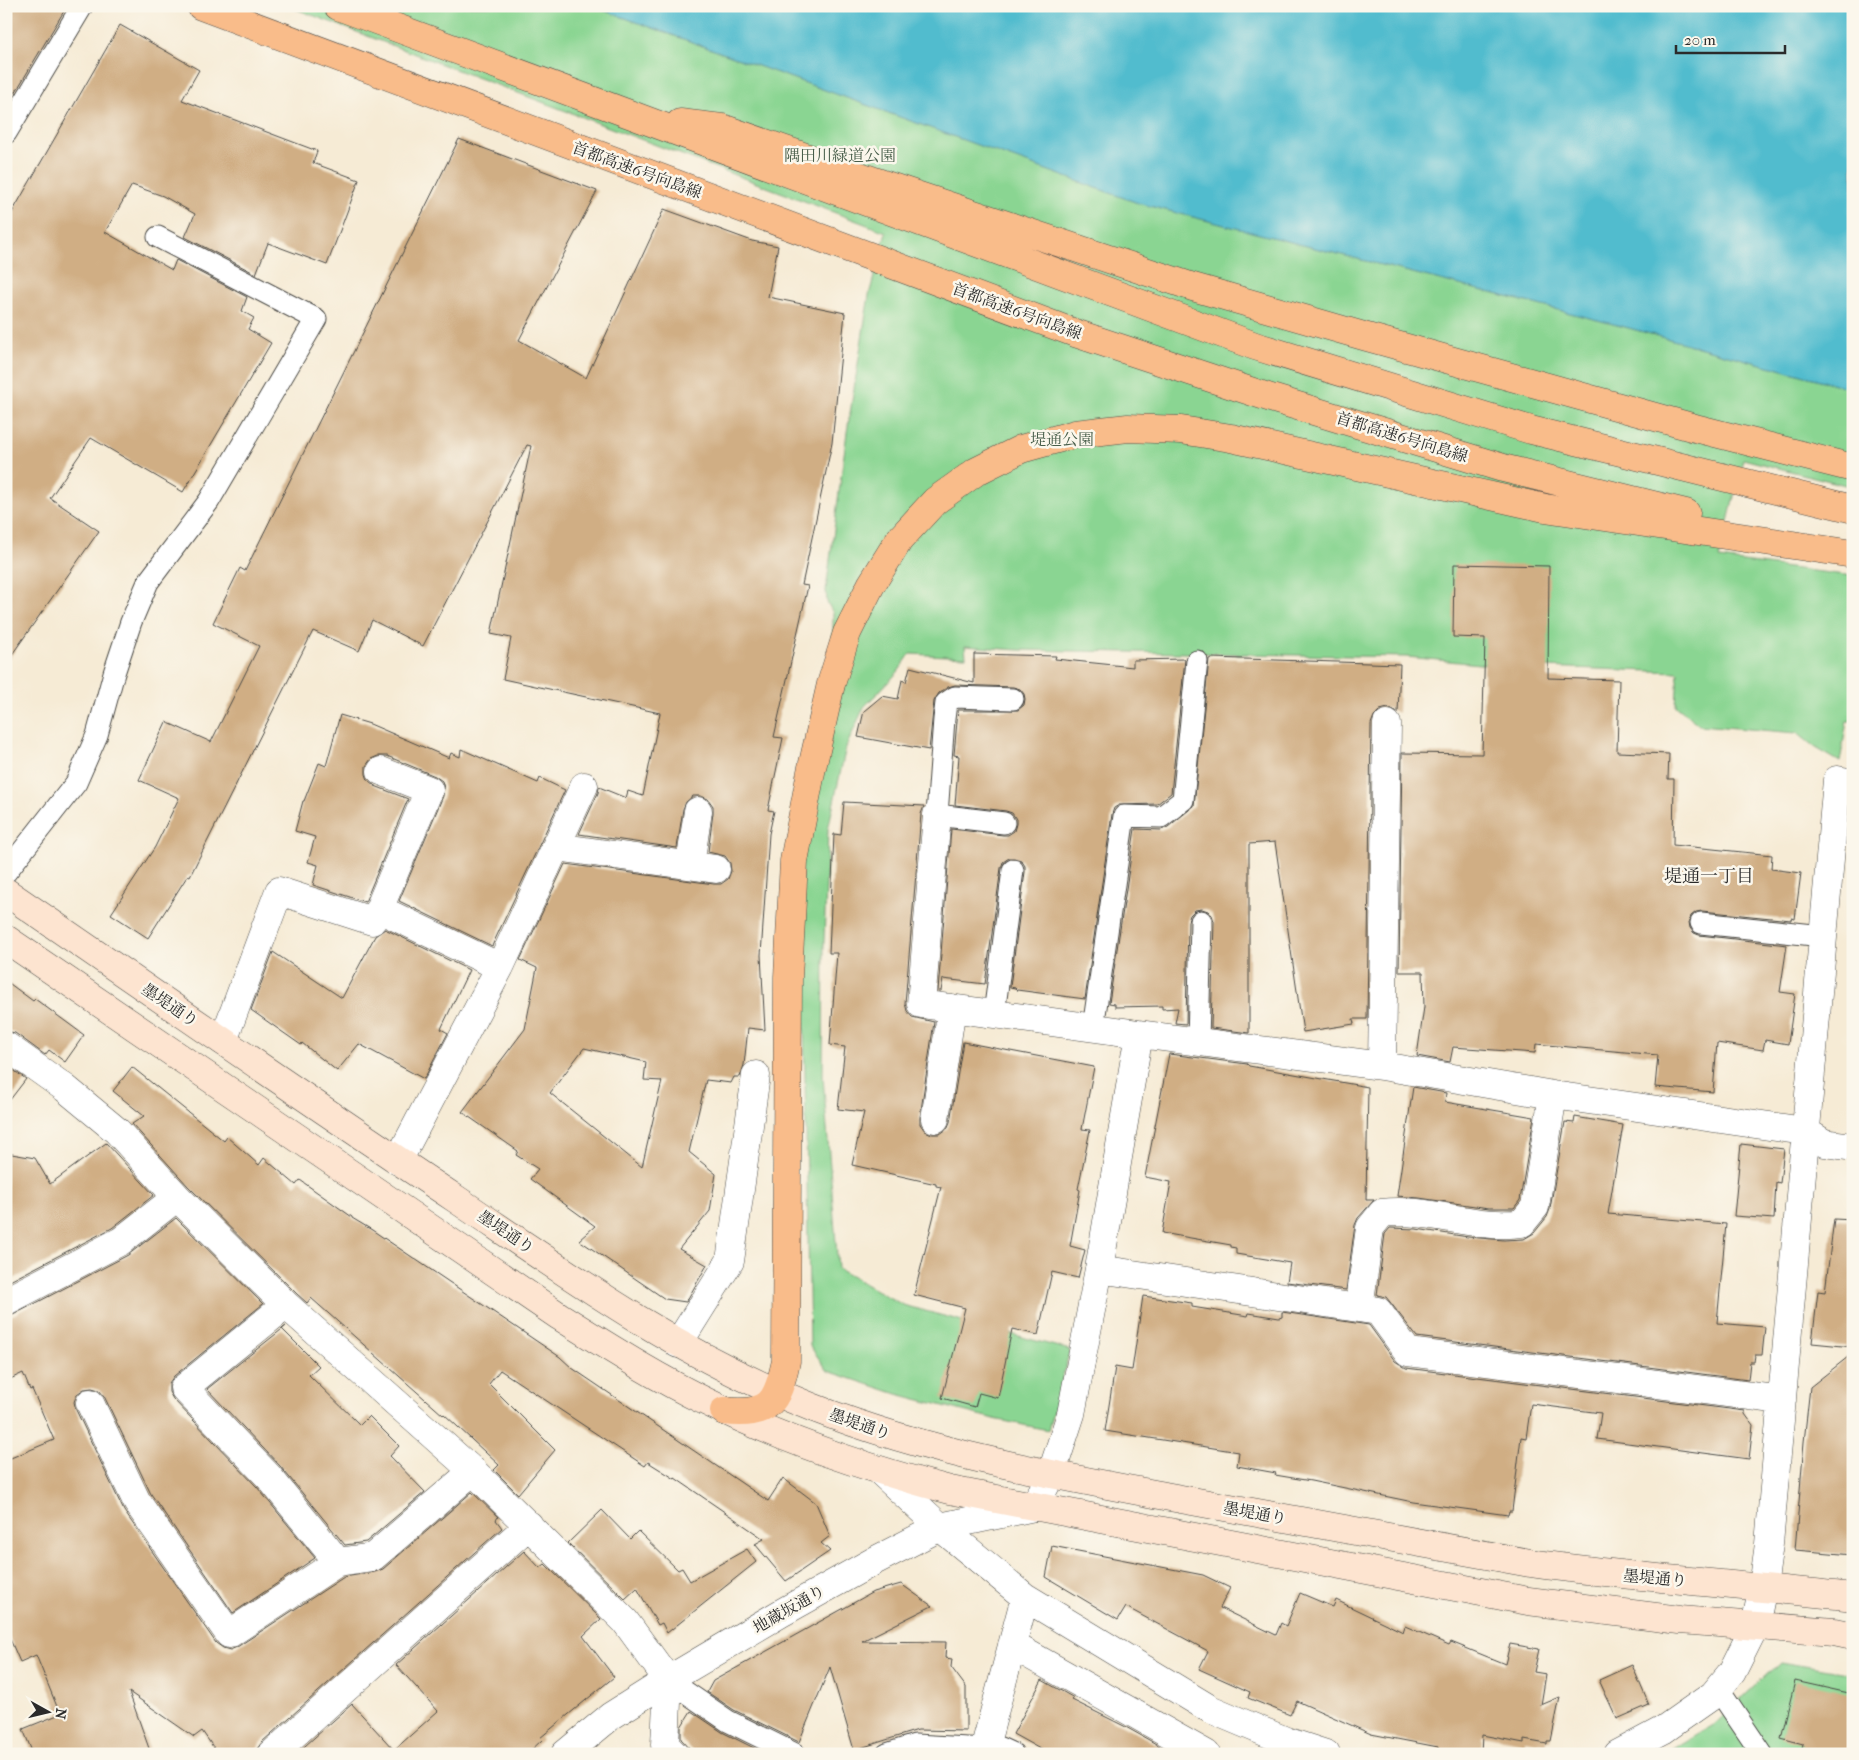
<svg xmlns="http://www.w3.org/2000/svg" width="1859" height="1760" font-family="'IM FELL French Canon','Noto Serif JP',serif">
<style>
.green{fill:#8ad592;stroke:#5a805e}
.water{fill:#51bcce;stroke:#3e747c}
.building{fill:#d0ae84;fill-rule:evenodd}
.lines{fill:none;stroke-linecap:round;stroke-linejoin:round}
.service-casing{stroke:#494844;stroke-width:23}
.minor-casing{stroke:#494844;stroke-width:29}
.tertiary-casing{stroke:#494844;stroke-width:29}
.secondary-casing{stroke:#494844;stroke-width:29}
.motorway-casing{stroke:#494844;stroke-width:29}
.service{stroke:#fff;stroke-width:21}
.minor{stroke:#fff;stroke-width:28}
.tertiary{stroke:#fff;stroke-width:28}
.secondary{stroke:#fde4d0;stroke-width:28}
.motorway{stroke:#f9bc8a;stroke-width:28}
.labels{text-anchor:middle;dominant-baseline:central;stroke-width:5;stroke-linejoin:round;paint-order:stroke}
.park-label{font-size:16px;fill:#485e4a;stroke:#fbf7ec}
.street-label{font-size:16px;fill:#2b2b2b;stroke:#fbf7ec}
.neighbourhood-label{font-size:18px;fill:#2b2b2b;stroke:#fbf7ec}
</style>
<rect width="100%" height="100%" fill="#fbf7ec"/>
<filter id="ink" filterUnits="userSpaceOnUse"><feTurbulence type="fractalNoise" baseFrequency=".02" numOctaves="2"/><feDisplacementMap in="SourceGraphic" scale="10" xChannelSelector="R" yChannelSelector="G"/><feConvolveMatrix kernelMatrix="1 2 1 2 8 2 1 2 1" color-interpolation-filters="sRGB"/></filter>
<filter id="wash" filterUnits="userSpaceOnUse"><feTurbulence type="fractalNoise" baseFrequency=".0096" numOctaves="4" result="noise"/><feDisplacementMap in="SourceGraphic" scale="20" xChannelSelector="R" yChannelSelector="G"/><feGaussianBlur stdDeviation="1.12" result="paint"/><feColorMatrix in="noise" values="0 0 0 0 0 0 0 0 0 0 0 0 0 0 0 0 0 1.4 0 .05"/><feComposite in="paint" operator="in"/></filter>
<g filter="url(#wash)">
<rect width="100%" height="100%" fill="#f6ebd5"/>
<path class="green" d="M288,6H592L1138,203L1625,327L1853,389V487L1743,459L1719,559L1853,576V721H1847L1840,762L1816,748L1797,733L1699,725L1676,706L1678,672L1490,665L1407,657L1018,650L965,646L966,657L910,654L898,672L864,707L846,747L828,829L824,941L823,1077L838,1269L903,1305L1070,1350L1048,1430L994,1419L897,1394L828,1371L810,1346L801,855L833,634V613L827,602L826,590L847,432L869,295L886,232Z
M1780,1662L1853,1674V1754H1663L1716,1723Z"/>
<path class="water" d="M592,6H1853V389L1625,327L1138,203Z"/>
<g id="blocks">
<path class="building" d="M6,6H67L6,108Z
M120,25L199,70L182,100L317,151L313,163L359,180L327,265L268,243L256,274L185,237L195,214L163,196L132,185L105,232L172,270L176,260L247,297L242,311L254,318L248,329L271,343L183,492L91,438L50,498L99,531L6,663V223Z
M459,139L597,191L519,340L586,378L664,209L752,241L778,246L768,297L845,313L832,443L802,585L808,586L774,737L783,738L768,810L774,811L769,834L761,955L765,1030L748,1028L744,1065L740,1077H734L731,1083L706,1080L689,1152L716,1174L710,1211L679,1249L707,1265L686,1302L665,1299L579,1240L595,1226L530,1179L538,1169L516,1155L518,1151L462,1112L525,1029L537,968L520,960L565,864L714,884H721L728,879L731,871L730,863L725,856L708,852L713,813V806L708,799L701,796H693L686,802L683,809L677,848L579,834L598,793L599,787L626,798L628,791L643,796L660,713L503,679L511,638L491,634L531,446L527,445L423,646L372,620L359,651L313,631L190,876L188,875L148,938L111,914L155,847L179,798L139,780L166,722L211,742L259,646L213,623L240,568L245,571ZM584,1048L646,1062L644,1080L662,1081L642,1167L550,1093Z
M1454,564L1549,566L1548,678L1619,680L1617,752L1669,754L1668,779H1674L1673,845L1772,855L1771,869L1801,873L1795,919L1791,918V920L1702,911L1696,912L1691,916L1689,922L1690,928L1694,933L1699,935L1787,945L1780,992L1795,994L1788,1044L1765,1040L1763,1050L1717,1043L1713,1092L1655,1087L1658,1055L1536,1044L1535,1053L1453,1047L1450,1062L1417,1056L1424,1007L1423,972H1399L1402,753L1482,754L1485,638L1453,637Z
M974,654L1056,656L1055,659L1133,667V660L1185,659L1171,793L1157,804L1119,805L1114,808L1112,814L1085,999L1017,990L1015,988L1010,987L1025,872V866L1021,860L1014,858H1009L1003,862L1001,868L985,984L943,979L941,991H938L951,829L1003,835H1008L1014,831L1016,824V819L1012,813L1006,811L955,805L959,756L954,755L958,710H1018L1024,705L1025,699L1024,694L1020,689L1013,687L955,685L948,687L939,693L934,701L929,750L858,737L864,711L882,696L898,699L902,680L906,682L910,667L974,683Z
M1212,658L1400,664L1398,713L1388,708L1380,710L1374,716L1371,724L1367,1019H1353L1354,1024L1303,1032L1275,842L1249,844V1033L1211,1028L1214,921L1212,915L1208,911L1202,909L1195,910L1190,915L1188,921L1186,1024L1175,1023L1178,1008L1162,1009V1006L1115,1007V1004L1109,1003L1135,829L1161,830L1168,827L1194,806L1209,659Z
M340,715L370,724L449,758L451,753L460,757L461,749L538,783L540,778L565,790L492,946L399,901L443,796L444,788L442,781L435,776L387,756H378L371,759L366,766V774L368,780L375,786L408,799L365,902L313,885L318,865L308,862L315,837L295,831L303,801H304L319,763L326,766Z
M844,802L924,806L921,814L905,1003L907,1011L912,1017L934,1022L920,1117V1124L925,1131L932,1134H940L947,1129L950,1122L963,1042L1094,1067L1082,1129L1090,1130L1078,1189L1080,1190L1070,1246L1085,1250L1078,1278L1052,1272L1038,1335L1012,1329L998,1398L979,1393L975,1407L942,1398L965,1308L914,1295L941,1187L936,1186V1184L852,1165L864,1112L838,1109L845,1047L830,1045L837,953H829L834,834L841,835Z
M385,929L469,970L441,1029L448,1033L424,1079L359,1044L337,1071L302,1043L301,1045L251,1010L273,952L342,998L375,936Z
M6,981L33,1001L35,999L84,1035L65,1062L49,1050L45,1055L15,1033L6,1031Z
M1169,1054L1247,1064L1249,1066L1368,1087L1366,1200H1374L1358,1218L1355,1225L1346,1290L1287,1282L1290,1263L1236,1254V1248L1231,1247V1245L1162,1233L1171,1182L1145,1177Z
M6,1065L26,1079L6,1105Z
M132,1067L224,1141L227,1137L259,1165L264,1158L296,1185L300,1180L352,1217V1218L372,1230L560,1357L572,1368L768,1501L783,1478L816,1503L830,1536L821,1543L830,1551L786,1581L755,1544L764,1539L675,1478V1479L648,1462L645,1466L500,1370L489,1384L555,1450L518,1494L494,1470L499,1465L444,1414L443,1415L311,1298L307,1303L297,1294L188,1186L132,1124L144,1116L113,1091Z
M1413,1087L1446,1093L1445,1102L1534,1117L1520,1200L1514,1208H1489L1419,1198L1397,1196Z
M1575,1117L1623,1125L1608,1214L1726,1224L1717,1323L1765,1327L1762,1355H1755L1754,1362H1750L1748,1380L1417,1337L1390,1302L1386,1297L1377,1295L1385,1234L1390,1228L1416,1229L1468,1237L1504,1240L1524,1239L1534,1233L1547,1217L1550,1209L1565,1122L1574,1123Z
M106,1143L154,1195L112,1228L6,1283V1153L35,1158L50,1184Z
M1741,1144L1784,1149L1780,1183L1776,1182L1774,1219L1734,1216Z
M176,1218L263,1304L174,1376L169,1383V1392L173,1399L257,1487L315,1558L233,1613L151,1494L104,1396L99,1390L92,1388L84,1389L77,1394L74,1402L76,1410L124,1511L216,1643L223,1648L230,1650L237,1647L344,1577L375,1572L383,1569L472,1492L498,1517L496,1520L502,1528L262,1742L257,1749V1754H218L202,1731L194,1737L129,1692L151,1754H33L23,1729L60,1714L36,1655L20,1662L6,1630V1460L54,1440L32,1389L30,1390L23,1373L6,1381V1316L13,1315L128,1255Z
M1834,1219L1853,1220V1347L1812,1343L1818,1291L1825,1292Z
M1143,1296L1192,1303V1307L1248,1316L1249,1313L1279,1318L1282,1317V1312L1369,1325L1395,1361L1406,1368L1745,1411V1414L1753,1425L1749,1459L1597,1439L1601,1413L1531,1404L1526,1438L1521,1437L1512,1511H1509L1508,1515L1413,1502L1311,1481L1275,1475L1276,1473L1237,1466L1239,1452L1105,1431L1115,1367L1132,1370Z
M286,1326L282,1329L319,1366L309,1375L360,1425L369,1416L399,1446L390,1456L425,1492L366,1542L345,1545L280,1466L207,1389Z
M1853,1353L1850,1382L1853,1383V1555L1795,1550L1804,1442L1810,1387Z
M602,1510L630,1539L638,1531L678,1570L682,1568L690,1581L747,1549L756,1562L667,1633L662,1623L658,1625L637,1588L625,1599L568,1543Z
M1052,1546L1203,1575L1230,1588L1220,1608L1276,1635L1281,1623L1286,1626L1300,1593L1333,1607L1336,1600L1403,1632L1405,1626L1449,1645L1451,1642L1505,1664L1510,1644L1539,1649L1534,1672L1546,1674L1541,1705L1560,1697L1551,1741H1547V1744L1524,1740V1743L1482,1735L1481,1753L1438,1752V1747L1371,1734L1297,1701L1290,1715L1248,1698L1250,1692L1199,1669L1208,1651L1126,1607L1118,1620L1046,1577Z
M524,1551L540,1568L545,1564L601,1619L583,1636L614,1677L540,1738L542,1740L527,1754H296L352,1704L394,1750L438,1711L396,1665Z
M901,1584L932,1606L862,1641L946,1642L945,1658L952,1659L951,1667L966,1687V1731L918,1730L854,1750L830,1667L799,1742L734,1710L707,1692L713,1681L873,1592Z
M1632,1665L1649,1705L1617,1719L1599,1680Z
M1042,1680L1074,1698L1072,1700L1124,1726L1174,1754H1049L1013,1734Z
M1795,1681L1853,1694V1754H1801L1803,1744L1781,1738Z
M691,1711L722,1732L766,1754H695L681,1739V1727Z"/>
</g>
</g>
<g filter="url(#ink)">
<use href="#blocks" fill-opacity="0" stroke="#494844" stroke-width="1"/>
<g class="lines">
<g class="service-casing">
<path id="service" d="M6,133L81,8
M1004,823L937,815L944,719L946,703L955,697L1013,699
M6,872L76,783L97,735L114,673L131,622L148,582L209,501L316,319L158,237
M1701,923L1823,936
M994,1014L1013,870
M1093,1028L1124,816L1161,817L1183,800L1197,661
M1198,1042L1201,921
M668,1680L728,1721L795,1754
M1718,1689L1762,1754
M887,1754L915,1745L985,1749L1000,1748L1013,1754"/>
</g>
<g class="minor-casing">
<path id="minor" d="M381,771L429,790L379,909L500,967
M937,815L921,1004L1139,1034L1382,1066L1553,1095L1805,1131L1824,1143L1853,1147
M556,847L716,869
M690,865L698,811
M223,1041L279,891L372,921L379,909
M6,1046L65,1088L117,1131L177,1197L286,1305L473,1471L625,1621L668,1680L665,1745L674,1754
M1382,1066L1387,724
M935,1119L952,1008
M398,1161L500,967L584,786
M1099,1269L1378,1311L1408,1352L1782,1400
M6,1301L121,1241L177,1197
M286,1305L184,1388L269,1477L338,1562L373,1557L473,1471
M1359,1308L1370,1228L1382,1213C1429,1207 1476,1230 1522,1223L1535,1207L1553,1095
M678,1344L730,1261L756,1075
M90,1403L137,1502L229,1634L338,1562
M881,1472L940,1527L1025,1597L1210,1709L1286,1741L1326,1754
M1034,1507L1051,1475L1071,1414L1099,1269L1139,1034
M1012,1645L1206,1754
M272,1754L529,1525
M983,1754L1025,1597
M1618,1754L1663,1730L1713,1695L1732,1672L1755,1626L1763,1587L1769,1544L1837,780L1853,783"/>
</g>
<g class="tertiary-casing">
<path id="tertiary" d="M565,1754L611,1716L668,1680L783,1612L876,1560L940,1527L1034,1507"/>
</g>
<g class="secondary-casing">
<path id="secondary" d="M6,892C156,995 305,1099 456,1199C566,1273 670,1348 792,1399C912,1450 1043,1473 1170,1497C1290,1519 1410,1541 1530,1563C1637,1578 1745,1585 1853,1597
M6,939L559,1316C607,1346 655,1377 707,1402C785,1441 866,1468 950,1490L1528,1601L1680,1620L1834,1632L1853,1636"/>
</g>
<g class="motorway-casing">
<path id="motorway" d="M201,6L1075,333L1271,398L1503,468L1686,513
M338,6L1255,346L1531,430L1853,509
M680,123L722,128L880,183L1193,287L1367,337L1695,428L1853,468
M724,1411C770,1416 777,1403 786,1361L788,977L794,861L811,772L831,684L847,633L871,585L899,540L935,501L977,471L1021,449L1075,434L1128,428L1181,430L1231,438L1545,508L1853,554"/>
</g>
<use href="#service" class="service"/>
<use href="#minor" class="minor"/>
<use href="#tertiary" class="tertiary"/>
<use href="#secondary" class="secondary"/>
<use href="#motorway" class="motorway"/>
</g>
</g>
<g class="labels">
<g class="park-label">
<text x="840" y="155">隅田川緑道公園</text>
<text x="1062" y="439">堤通公園</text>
</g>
<g class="street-label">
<text transform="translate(637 170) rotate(20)">首都高速6号向島線</text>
<text transform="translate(1017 311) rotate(20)">首都高速6号向島線</text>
<text transform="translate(1402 437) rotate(17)">首都高速6号向島線</text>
<text transform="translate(170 1005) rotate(34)">墨堤通り</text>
<text transform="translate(506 1232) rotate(34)">墨堤通り</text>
<text transform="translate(860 1424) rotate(19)">墨堤通り</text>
<text transform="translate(1255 1513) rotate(10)">墨堤通り</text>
<text transform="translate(1655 1578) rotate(5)">墨堤通り</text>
<text transform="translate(789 1609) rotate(-30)">地蔵坂通り</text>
</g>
<g class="neighbourhood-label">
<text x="1709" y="876">堤通一丁目</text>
</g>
</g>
<rect width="1859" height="1760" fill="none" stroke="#fbf7ec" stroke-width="25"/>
<g transform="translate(48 1712) rotate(98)" stroke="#fbf7ec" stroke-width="4" paint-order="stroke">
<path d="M0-4L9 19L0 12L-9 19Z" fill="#2b2b2b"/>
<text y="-8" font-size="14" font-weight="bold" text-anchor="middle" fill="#2b2b2b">N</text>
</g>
<path d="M1676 45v8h109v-8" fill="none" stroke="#2b2b2b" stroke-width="2.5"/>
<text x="1684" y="45" font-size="15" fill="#2b2b2b" stroke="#fbf7ec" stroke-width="4" paint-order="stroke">20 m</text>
</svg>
